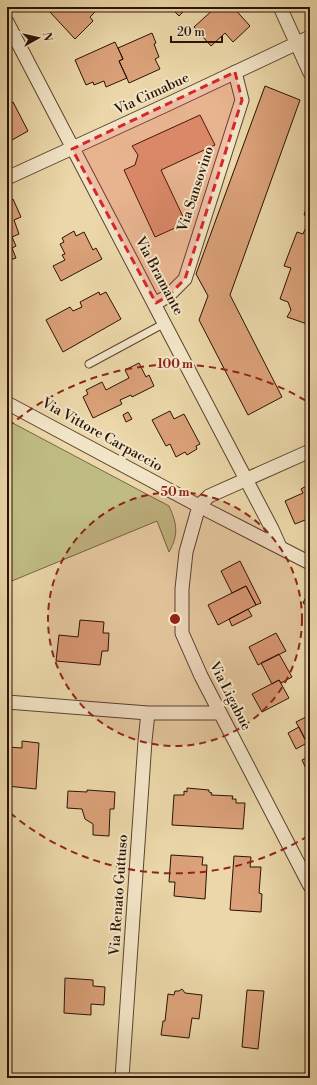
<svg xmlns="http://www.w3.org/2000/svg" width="317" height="1085" font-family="'Libre Bodoni',serif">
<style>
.green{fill:#bfbc83;stroke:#746744}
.building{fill:#dba179;stroke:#2a1205}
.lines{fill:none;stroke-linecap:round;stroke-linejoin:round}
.service-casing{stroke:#5a432e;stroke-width:9}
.minor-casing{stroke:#5a432e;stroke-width:15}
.service{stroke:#f2e5c7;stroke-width:7}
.minor{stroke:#f2e5c7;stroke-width:13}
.marked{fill:#d62828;fill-opacity:0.2;stroke:#d62828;stroke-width:3;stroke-dasharray:8 5;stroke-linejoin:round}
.ring{fill:none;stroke:#8f2418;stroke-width:2;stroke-dasharray:7 5}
.labels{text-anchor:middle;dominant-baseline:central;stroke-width:4;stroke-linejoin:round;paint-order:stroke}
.street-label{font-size:14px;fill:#2a1205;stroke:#f2e5c7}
.centre{fill:#8f2418;stroke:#f2e5c7;stroke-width:2}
.ring-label{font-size:12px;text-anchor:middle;font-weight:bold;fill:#8f2418;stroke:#f2e5c7;stroke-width:4;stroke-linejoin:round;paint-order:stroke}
</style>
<rect width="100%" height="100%" fill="#ebd7a9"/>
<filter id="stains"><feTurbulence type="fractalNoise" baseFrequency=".005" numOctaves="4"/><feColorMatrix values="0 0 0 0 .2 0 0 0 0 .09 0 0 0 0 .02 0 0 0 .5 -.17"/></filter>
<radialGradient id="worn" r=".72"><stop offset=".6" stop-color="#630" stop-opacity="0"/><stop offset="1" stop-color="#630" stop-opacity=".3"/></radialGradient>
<path class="green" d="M7,420L169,506C177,524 179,534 169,552L157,521L7,583Z"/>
<path class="building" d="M55,7H100L90,17L93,21L75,39L50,12Z
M170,7H188L179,16Z
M216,7H233L250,26L233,42L225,33L211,46L194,27Z
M152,33L156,43L154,44L159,57L155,59L160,69L129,83L119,61L123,59L118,48Z
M115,42L123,59L119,61L127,78L106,87L104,81L94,85L93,82L86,85L75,60Z
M265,86L300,100L230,295L282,397L248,415L199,320L208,296L196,274Z
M13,102L28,131L12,140L10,135L7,137V105Z
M200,115L215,145L161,170L186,223L155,237L124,170L135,165L138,155L132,146Z
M310,197V217L304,215Z
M13,199L21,217L14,220L19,234L12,237L16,246L12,248L16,258L7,261V201Z
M310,218V325L287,317L291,310L288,302L280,299L291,268L284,266L297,232L303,234Z
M74,231L76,236L84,232L93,250L96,248L102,259L61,281L53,266L65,260L62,255L65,254L60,244L64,242L62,238Z
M99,292L100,295L106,292L121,319L63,352L46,320L70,307L73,311L82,307L80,302Z
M139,363L146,377L149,375L154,386L132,397L131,395L120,400L122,404L93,418L83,397L88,394L86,390L102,382L106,390L129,378L125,370Z
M170,411L174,419L184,414L200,444L196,446L197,449L187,455L185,452L176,457L170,444L166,446L152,420Z
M128,412L132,419L126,422L123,415Z
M310,484V518L295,524L285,501L303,493L301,489Z
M240,561L261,603L256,605L246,586L232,593L221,571Z
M246,586L256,605L218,625L208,605Z
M310,589V607L303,603Z
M248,609L252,616L232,626L229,619Z
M80,620L104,622L103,633H109L108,651H102L100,665L56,661L59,635L78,637Z
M276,633L286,651L258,665L249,647Z
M279,654L292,677L281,683L279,680L272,684L261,663Z
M279,680L289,698L262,712L252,694Z
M310,715V749L296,722Z
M299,727L307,743L296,749L288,733Z
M22,741L39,743L36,789L7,786V747L22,748Z
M310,756V777L302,760Z
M187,788L209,790V792L212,793L211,795L233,796L232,799H236V803H245L243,829L172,825L174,795H184V791L187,792Z
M87,790L115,792L114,809H110L109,836L93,835V824L85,819L82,809L67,808L68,791L87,792Z
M171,855L203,857L202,865H207L205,899L174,896L175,882H169Z
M234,856L251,857L250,867H261L259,893L262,894L261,912L230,910Z
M65,978L93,980V986L105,987L104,1005L91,1004V1015L64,1013Z
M182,989L185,993L202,995L199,1019L192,1018L189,1038L161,1035L163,1021H165L168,994L174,995L175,991H179Z
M247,990L264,991L258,1049L242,1047Z"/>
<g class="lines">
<g class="service-casing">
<path id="service" d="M89,364L165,323"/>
</g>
<g class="minor-casing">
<path id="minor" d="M280,7L310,73
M7,22C94,191 184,360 272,529L280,547
M7,178L166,105L310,37
M156,303L168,296L185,279L242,100L235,72
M7,403L199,506L310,563
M310,451L209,496L199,506L186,552L182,589V633L201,676L310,886
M7,702L148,713H220
M122,1078L145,741L148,713"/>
</g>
<use href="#service" class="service"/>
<use href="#minor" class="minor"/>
</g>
<path class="marked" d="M235,72L242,100L185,279L168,296L156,303L72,149Z"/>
<circle cx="175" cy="619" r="127" fill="#8f2418" fill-opacity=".12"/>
<g class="ring">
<circle cx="175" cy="619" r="127"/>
<path d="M308 836A255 255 0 0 1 8 811M8 427A255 255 0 0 1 308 402"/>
</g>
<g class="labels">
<g class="street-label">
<text transform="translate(152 94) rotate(-25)">Via Cimabue</text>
<text transform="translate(196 189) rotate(-72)">Via Sansovino</text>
<text transform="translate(159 276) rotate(62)">Via Bramante</text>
<text transform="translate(102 435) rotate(29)">Via Vittore Carpaccio</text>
<text transform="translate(230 696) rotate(63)">Via Ligabue</text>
<text transform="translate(119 895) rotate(-86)">Via Renato Guttuso</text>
</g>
</g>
<circle cx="175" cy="619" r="6" class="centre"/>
<g class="ring-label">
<text x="175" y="368">100 m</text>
<text x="175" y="496">50 m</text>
</g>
<rect width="317" height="1085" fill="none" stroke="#ebd7a9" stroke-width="24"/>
<rect x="8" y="8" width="301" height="1069" fill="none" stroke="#2a1205" stroke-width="2"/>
<rect x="12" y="12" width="293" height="1061" fill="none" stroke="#2a1205"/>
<g transform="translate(38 38) rotate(82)" stroke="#f2e5c7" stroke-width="3" paint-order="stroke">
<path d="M0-3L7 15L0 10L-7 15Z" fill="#2a1205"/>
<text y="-6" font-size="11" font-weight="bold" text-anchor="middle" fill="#2a1205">N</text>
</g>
<path d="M171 36v6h51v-6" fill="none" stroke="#2a1205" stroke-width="2"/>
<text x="177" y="36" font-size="12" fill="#2a1205" stroke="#f2e5c7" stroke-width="3" paint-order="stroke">20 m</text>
<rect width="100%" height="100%" filter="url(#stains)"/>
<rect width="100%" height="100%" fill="url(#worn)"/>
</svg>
